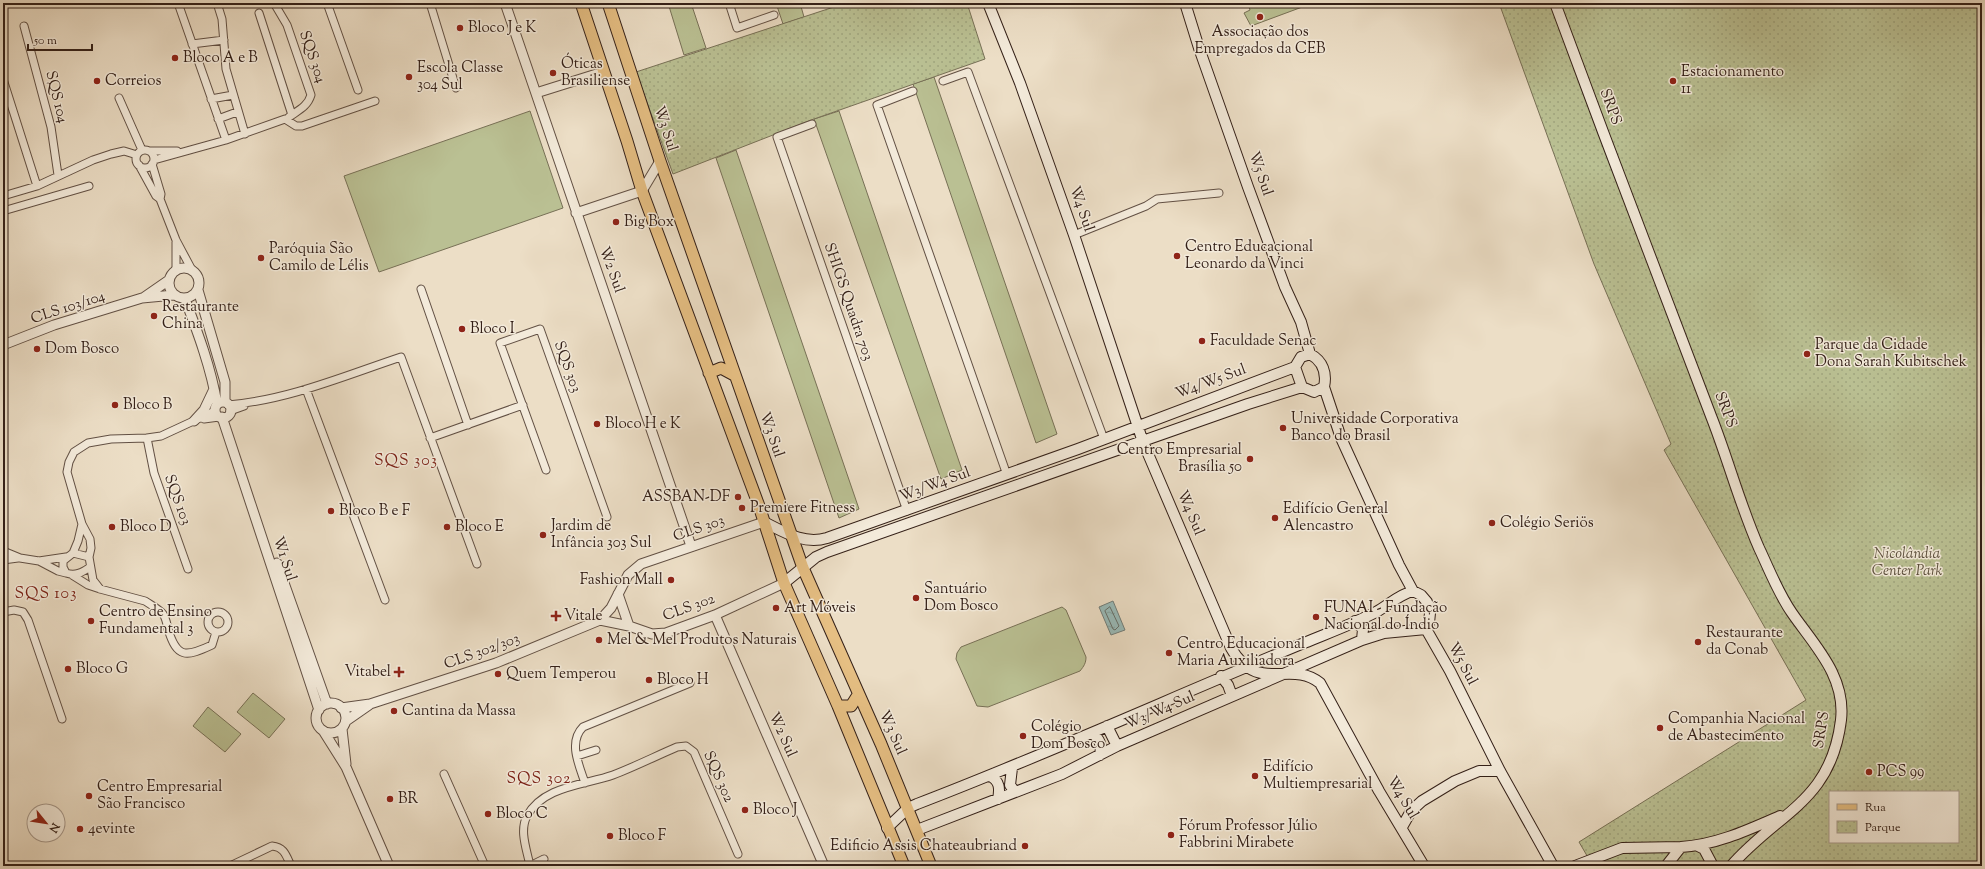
<svg xmlns="http://www.w3.org/2000/svg" width="1985" height="869" font-family="'Sorts Mill Goudy',serif">
<style>
.green{fill:#bac093;stroke:#777056}
.park{fill:url(#park-dots);stroke:#777056;fill-rule:evenodd}
.water{fill:url(#water-ripples);stroke:#717d79}
.lines{fill:none;stroke-linecap:round;stroke-linejoin:round}
.shore{stroke:#666e68;stroke-width:1}
.minor-casing{stroke:#625044;stroke-width:9}
.tertiary-casing{stroke:#625044;stroke-width:11}
.secondary-casing{stroke:#342018;stroke-width:12}
.primary-casing{stroke:#342018;stroke-width:13}
.minor{stroke:#f3eada;stroke-width:7}
.tertiary{stroke:#f3eada;stroke-width:9}
.secondary{stroke:#f3eada;stroke-width:10}
.primary{stroke:#e6bf83;stroke-width:11}
.poi-dot{fill:#8f2418;stroke:#f3eada;stroke-width:1.5}
.labels{text-anchor:middle;dominant-baseline:central;stroke-width:3;stroke-linejoin:round;paint-order:stroke}
.poi-label{font-size:15px;fill:#342018;stroke:#f3eada;text-anchor:start}
.street-label{font-size:15px;fill:#342018;stroke:#f3eada}
.park-label{font-size:15px;font-style:italic;fill:#5c503d;stroke:#f3eada}
.neighbourhood-label{font-size:16px;letter-spacing:1px;fill:#7a1f14;stroke:#f3eada}
</style>
<defs>
<pattern id="park-dots" width="8" height="8" patternUnits="userSpaceOnUse"><rect width="8" height="8" fill="#bac093"/><path d="M2 2h.1M6 6h.1" fill="none" stroke="#a0a57e" stroke-width="1.8" stroke-linecap="round"/></pattern>
<pattern id="water-ripples" width="26" height="14" patternUnits="userSpaceOnUse"><rect width="26" height="14" fill="#99bbb9"/><path d="M2 4q2-2 4 0t4 0M15 11q2-2 4 0t4 0" fill="none" stroke="#84a09e"/></pattern>
</defs>
<rect width="100%" height="100%" fill="#ecdec6"/>
<filter id="stains"><feTurbulence type="fractalNoise" baseFrequency=".005" numOctaves="4"/><feColorMatrix values="0 0 0 0 .2 0 0 0 0 .09 0 0 0 0 .02 0 0 0 .5 -.17"/></filter>
<radialGradient id="worn" r=".72"><stop offset=".6" stop-color="#630" stop-opacity="0"/><stop offset="1" stop-color="#630" stop-opacity=".3"/></radialGradient>
<path class="green" d="M668,3H691L706,48L684,55Z
M776,3H800L804,17L783,24Z
M1248,3H1313L1251,26L1244,13L1250,10Z
M934,77L1057,434L1036,443L913,84Z
M530,111L563,208L379,272L344,176Z
M839,111L962,470L941,479L814,119Z
M736,150L859,509L839,518L716,158Z
M1062,607L1066,610L1086,657C1086,663 1084,666 1080,671L988,707L977,706L956,659L957,653L961,647Z
M253,693L285,719L269,738L237,712Z
M208,707L241,734L225,752L193,726Z"/>
<path class="park" d="M846,3H967L985,59L814,119L673,174L636,72Z
M1499,3H1982V866H1593L1579,842L1806,700L1664,450L1671,444L1594,264ZM1830,792H1958V842H1830Z"/>
<path class="water" d="M1113,601L1125,630L1111,635L1099,607Z"/>
<g class="lines">
<path class="shore" d="M1110,607L1119,626L1115,630L1113,629L1105,611Z"/>
<g class="minor-casing">
<path id="minor" d="M178,3L226,140
M217,3L222,19L226,69L245,134
M274,3L287,25L311,95C308,105 301,109 292,115
M327,3L358,90
M430,3L456,88
M729,3L737,28L774,15
M259,13L292,115L289,117
M24,26L51,127L58,175
M192,44L224,40
M3,79L37,186
M943,81L968,72L1104,439
M913,91L877,105L1007,475
M119,98L142,150
M211,99L233,95
M218,119L237,112
M812,124L777,137L907,511
M136 159a9 9 0 1 1 18 0a9 9 0 1 1-18 0Z
M149,151H177
M154,160L226,140L285,119L296,126H302L375,101
M152,164L161,194L160,199L176,240L192,270
M139,165L156,196L160,199
M3,196L37,186L93,160L111,154L124,151L137,155
M3,211L89,186
M1074,235L1146,206L1157,199L1219,193
M176,271V242
M421,289L468,425
M306,389L385,600
M228,405C288,400 344,376 401,357L477,564
M230,411L244,406
M204,419L219,417
M430,438L523,405
M546,470L500,343L540,329L607,517
M82,524L78,541L73,553L63,561V567L66,573C75,576 82,573 90,567
M3,551L20,558L39,561L66,557
M73,553L89,557
M3,560L18,558
M39,561L58,571L66,573
M188,569L154,473L147,438L161,436L215,411
M72,575L88,585L100,589L145,601C151,605 159,609 163,614C166,618 167,625 168,629C177,659 186,657 212,645L216,632
M100,589L93,580L89,557L91,548L90,539L82,524L67,472L69,462L74,452L88,443L111,439L147,438
M3,612L14,610L23,612L28,620L62,719
M208 622a10 10 0 1 1 20 0a10 10 0 1 1-20 0Z
M577,756L596,750
M444,774L485,866
M585,783C579,765 568,742 583,727L690,683
M230,866L272,846C284,847 286,855 291,866
M530,866C527,850 519,831 527,816C543,786 585,785 613,775C634,767 656,756 677,747L686,746L694,752L738,854
M530,866L544,859
M608,866H618"/>
</g>
<g class="tertiary-casing">
<path id="tertiary" d="M505,3L691,546
M536,93L603,72
M576,213L642,191L660,161
M169 283a15 15 0 1 1 30 0a15 15 0 1 1-30 0Z
M198,290L225,382V402
M143,298L169,280
M185,299C198,333 211,368 217,404
M3,345L54,325L142,298L174,295
M215 410a8 8 0 1 1 16 0a8 8 0 1 1-16 0Z
M222,417L319,710
M194,421L204,410L214,389
M277,563L327,704
M618,594L629,626
M715,615L824,866
M600,620L629,626L652,634L666,633L715,615L784,583
M316 718a15 15 0 1 1 30 0a15 15 0 1 1-30 0Z
M341,708L370,704L496,663L600,620L611,608L628,575L641,564L764,522
M346,721L369,705
M342,729L346,764
M324,732L346,767L389,866"/>
</g>
<g class="secondary-casing">
<path id="secondary" d="M988,3L1020,83L1074,235L1143,442L1231,648C1258,695 1290,659 1320,683L1379,791L1424,866
M1185,3L1199,48L1248,187L1285,287L1301,322L1310,354
M1555,3C1606,141 1658,278 1711,416C1728,459 1740,505 1759,548C1769,569 1778,593 1792,613C1814,645 1846,676 1841,720C1831,802 1778,812 1731,866
M1310,354C1323,361 1327,373 1324,387L1314,392L1302,387L1295,367L1301,357Z
M1324,387L1341,438L1399,565L1413,591L1421,595L1427,602L1430,613L1429,623L1426,629
M764,522C784,532 804,545 827,538L1078,449L1295,367
M784,583L816,557L827,552L1248,404L1302,387
M1355,621L1363,629L1362,640
M1426,629L1450,671L1500,771L1553,866
M1221,676L1228,685L1232,696
M1107,726L1117,746
M1092,733C1100,739 1102,745 1100,755
M1012,768L1010,785L1015,792
M990,776C1000,781 1000,789 998,799
M1402,827L1411,811L1422,801L1455,781L1479,771H1500
M887,828L908,808L917,804C1048,754 1175,696 1304,643C1328,633 1353,624 1376,612C1389,605 1398,595 1413,591
M917,830L1062,774L1117,746L1362,640L1384,633L1426,629
M1698,846L1704,849L1713,866
M1575,866L1622,848L1681,847
M1666,866L1681,847C1716,845 1748,830 1780,816"/>
</g>
<g class="primary-casing">
<path id="primary" d="M581,3L627,141L642,191L759,506L784,583L838,706L904,866
M608,3L660,161L803,568L881,744L931,866
M709,373L721,368L734,375
M838,706H851L858,695"/>
</g>
<use href="#minor" class="minor"/>
<use href="#tertiary" class="tertiary"/>
<use href="#secondary" class="secondary"/>
<use href="#primary" class="primary"/>
</g>
<g class="poi-dot">
<circle cx="1260" cy="17" r="4"/>
<circle cx="460" cy="28" r="4"/>
<circle cx="175" cy="58" r="4"/>
<circle cx="553" cy="73" r="4"/>
<circle cx="409" cy="77" r="4"/>
<circle cx="97" cy="81" r="4"/>
<circle cx="1673" cy="81" r="4"/>
<circle cx="616" cy="222" r="4"/>
<circle cx="1177" cy="256" r="4"/>
<circle cx="261" cy="258" r="4"/>
<circle cx="154" cy="316" r="4"/>
<circle cx="462" cy="329" r="4"/>
<circle cx="1202" cy="341" r="4"/>
<circle cx="37" cy="349" r="4"/>
<circle cx="1807" cy="354" r="4"/>
<circle cx="115" cy="405" r="4"/>
<circle cx="597" cy="424" r="4"/>
<circle cx="1283" cy="428" r="4"/>
<circle cx="1250" cy="459" r="4"/>
<circle cx="738" cy="497" r="4"/>
<circle cx="742" cy="508" r="4"/>
<circle cx="331" cy="511" r="4"/>
<circle cx="1275" cy="518" r="4"/>
<circle cx="1492" cy="523" r="4"/>
<circle cx="112" cy="527" r="4"/>
<circle cx="447" cy="527" r="4"/>
<circle cx="543" cy="535" r="4"/>
<circle cx="671" cy="580" r="4"/>
<circle cx="916" cy="598" r="4"/>
<circle cx="776" cy="608" r="4"/>
<path d="M554 610h4v4h4v4h-4v4h-4v-4h-4v-4h4z"/>
<circle cx="1316" cy="617" r="4"/>
<circle cx="91" cy="621" r="4"/>
<circle cx="599" cy="640" r="4"/>
<circle cx="1698" cy="642" r="4"/>
<circle cx="1169" cy="653" r="4"/>
<circle cx="68" cy="669" r="4"/>
<path d="M397 666h4v4h4v4h-4v4h-4v-4h-4v-4h4z"/>
<circle cx="498" cy="674" r="4"/>
<circle cx="649" cy="680" r="4"/>
<circle cx="394" cy="711" r="4"/>
<circle cx="1660" cy="728" r="4"/>
<circle cx="1023" cy="736" r="4"/>
<circle cx="1869" cy="772" r="4"/>
<circle cx="1255" cy="776" r="4"/>
<circle cx="89" cy="796" r="4"/>
<circle cx="390" cy="799" r="4"/>
<circle cx="745" cy="810" r="4"/>
<circle cx="488" cy="814" r="4"/>
<circle cx="80" cy="829" r="4"/>
<circle cx="1171" cy="835" r="4"/>
<circle cx="610" cy="836" r="4"/>
<circle cx="1025" cy="846" r="4"/>
</g>
<g class="labels">
<g class="poi-label">
<text x="468" y="28">Bloco J e K</text>
<text x="1260" y="32" text-anchor="middle">Associação dos<tspan x="1260" dy="17">Empregados da CEB</tspan></text>
<text x="183" y="58">Bloco A e B</text>
<text x="561" y="64">Óticas<tspan x="561" dy="17">Brasiliense</tspan></text>
<text x="417" y="68">Escola Classe<tspan x="417" dy="17">304 Sul</tspan></text>
<text x="1681" y="72">Estacionamento<tspan x="1681" dy="17">11</tspan></text>
<text x="105" y="81">Correios</text>
<text x="624" y="222">Big Box</text>
<text x="1185" y="247">Centro Educacional<tspan x="1185" dy="17">Leonardo da Vinci</tspan></text>
<text x="269" y="249">Paróquia São<tspan x="269" dy="17">Camilo de Lélis</tspan></text>
<text x="162" y="307">Restaurante<tspan x="162" dy="17">China</tspan></text>
<text x="470" y="329">Bloco I</text>
<text x="1210" y="341">Faculdade Senac</text>
<text x="1815" y="345">Parque da Cidade<tspan x="1815" dy="17">Dona Sarah Kubitschek</tspan></text>
<text x="45" y="349">Dom Bosco</text>
<text x="123" y="405">Bloco B</text>
<text x="1291" y="419">Universidade Corporativa<tspan x="1291" dy="17">Banco do Brasil</tspan></text>
<text x="605" y="424">Bloco H e K</text>
<text x="1242" y="450" text-anchor="end">Centro Empresarial<tspan x="1242" dy="17">Brasília 50</tspan></text>
<text x="730" y="497" text-anchor="end">ASSBAN-DF</text>
<text x="750" y="508">Premiere Fitness</text>
<text x="1283" y="509">Edifício General<tspan x="1283" dy="17">Alencastro</tspan></text>
<text x="339" y="511">Bloco B e F</text>
<text x="1500" y="523">Colégio Seriös</text>
<text x="551" y="526">Jardim de<tspan x="551" dy="17">Infância 303 Sul</tspan></text>
<text x="120" y="527">Bloco D</text>
<text x="455" y="527">Bloco E</text>
<text x="663" y="580" text-anchor="end">Fashion Mall</text>
<text x="924" y="589">Santuário<tspan x="924" dy="17">Dom Bosco</tspan></text>
<text x="784" y="608">Art Móveis</text>
<text x="1324" y="608">FUNAI - Fundação<tspan x="1324" dy="17">Nacional do Índio</tspan></text>
<text x="99" y="612">Centro de Ensino<tspan x="99" dy="17">Fundamental 3</tspan></text>
<text x="564" y="616">Vitale</text>
<text x="1706" y="633">Restaurante<tspan x="1706" dy="17">da Conab</tspan></text>
<text x="607" y="640">Mel &amp; Mel Produtos Naturais</text>
<text x="1177" y="644">Centro Educacional<tspan x="1177" dy="17">Maria Auxiliadora</tspan></text>
<text x="76" y="669">Bloco G</text>
<text x="391" y="672" text-anchor="end">Vitabel</text>
<text x="506" y="674">Quem Temperou</text>
<text x="657" y="680">Bloco H</text>
<text x="402" y="711">Cantina da Massa</text>
<text x="1668" y="719">Companhia Nacional<tspan x="1668" dy="17">de Abastecimento</tspan></text>
<text x="1031" y="727">Colégio<tspan x="1031" dy="17">Dom Bosco</tspan></text>
<text x="1263" y="767">Edifício<tspan x="1263" dy="17">Multiempresarial</tspan></text>
<text x="1877" y="772">PCS 99</text>
<text x="97" y="787">Centro Empresarial<tspan x="97" dy="17">São Francisco</tspan></text>
<text x="398" y="799">BR</text>
<text x="753" y="810">Bloco J</text>
<text x="496" y="814">Bloco C</text>
<text x="1179" y="826">Fórum Professor Júlio<tspan x="1179" dy="17">Fabbrini Mirabete</tspan></text>
<text x="88" y="829">4evinte</text>
<text x="618" y="836">Bloco F</text>
<text x="1017" y="846" text-anchor="end">Edificio Assis Chateaubriand</text>
</g>
<g class="street-label">
<text transform="translate(312 57) rotate(71)">SQS 304</text>
<text transform="translate(56 97) rotate(76)">SQS 104</text>
<text transform="translate(1610 107) rotate(70)">SRPS</text>
<text transform="translate(665 129) rotate(72)">W3 Sul</text>
<text transform="translate(1260 174) rotate(71)">W5 Sul</text>
<text transform="translate(1081 209) rotate(71)">W4 Sul</text>
<text transform="translate(611 270) rotate(70)">W2 Sul</text>
<text transform="translate(848 302) rotate(71)">SHIGS Quadra 703</text>
<text transform="translate(68 308) rotate(-18)">CLS 103/104</text>
<text transform="translate(567 367) rotate(70)">SQS 303</text>
<text transform="translate(1211 382) rotate(-20)">W4/W5 Sul</text>
<text transform="translate(1725 410) rotate(69)">SRPS</text>
<text transform="translate(771 435) rotate(71)">W3 Sul</text>
<text transform="translate(935 485) rotate(-20)">W3/W4 Sul</text>
<text transform="translate(177 500) rotate(70)">SQS 103</text>
<text transform="translate(1190 513) rotate(67)">W4 Sul</text>
<text transform="translate(699 529) rotate(-19)">CLS 303</text>
<text transform="translate(284 559) rotate(72)">W1 Sul</text>
<text transform="translate(689 608) rotate(-20)">CLS 302</text>
<text transform="translate(482 652) rotate(-20)">CLS 302/303</text>
<text transform="translate(1462 664) rotate(62)">W5 Sul</text>
<text transform="translate(1160 711) rotate(-23)">W3/W4 Sul</text>
<text transform="translate(1822 730) rotate(-81)">SRPS</text>
<text transform="translate(892 733) rotate(66)">W3 Sul</text>
<text transform="translate(782 735) rotate(66)">W2 Sul</text>
<text transform="translate(718 777) rotate(66)">SQS 302</text>
<text transform="translate(1402 798) rotate(59)">W4 Sul</text>
</g>
<g class="park-label">
<text x="1907" y="554">Nicolândia<tspan x="1907" dy="17">Center Park</tspan></text>
</g>
<g class="neighbourhood-label">
<text x="406" y="461">SQS 303</text>
<text x="46" y="594">SQS 103</text>
<text x="539" y="779">SQS 302</text>
</g>
</g>
<rect width="1985" height="869" fill="none" stroke="#ecdec6" stroke-width="16"/>
<rect x="4" y="4" width="1977" height="861" fill="none" stroke="#342018" stroke-width="2"/>
<rect x="8" y="8" width="1969" height="853" fill="none" stroke="#342018"/>
<rect x="1829" y="791" width="130" height="52" fill="#f3eada" stroke="#a7998c"/>
<rect x="1837" y="804" width="20" height="6" fill="#e6bf83" stroke="#a7998c"/>
<text x="1865" y="811" font-size="12" fill="#342018">Rua</text>
<rect x="1837" y="821" width="20" height="12" fill="url(#park-dots)" stroke="#a7998c"/>
<text x="1865" y="831" font-size="12" fill="#342018">Parque</text>
<g transform="translate(46 823) rotate(120)"><circle r="19" fill="#f3eada" stroke="#a7998c"/>
<path d="M0-3L7 15L0 10L-7 15Z" fill="#8f2418"/>
<text y="-6" font-size="11" font-weight="bold" text-anchor="middle" fill="#342018">N</text>
</g>
<path d="M28 44v6h64v-6" fill="none" stroke="#342018" stroke-width="2"/>
<text x="34" y="44" font-size="12" fill="#342018" stroke="#f3eada" stroke-width="3" paint-order="stroke">50 m</text>
<rect width="100%" height="100%" filter="url(#stains)"/>
<rect width="100%" height="100%" fill="url(#worn)"/>
</svg>
